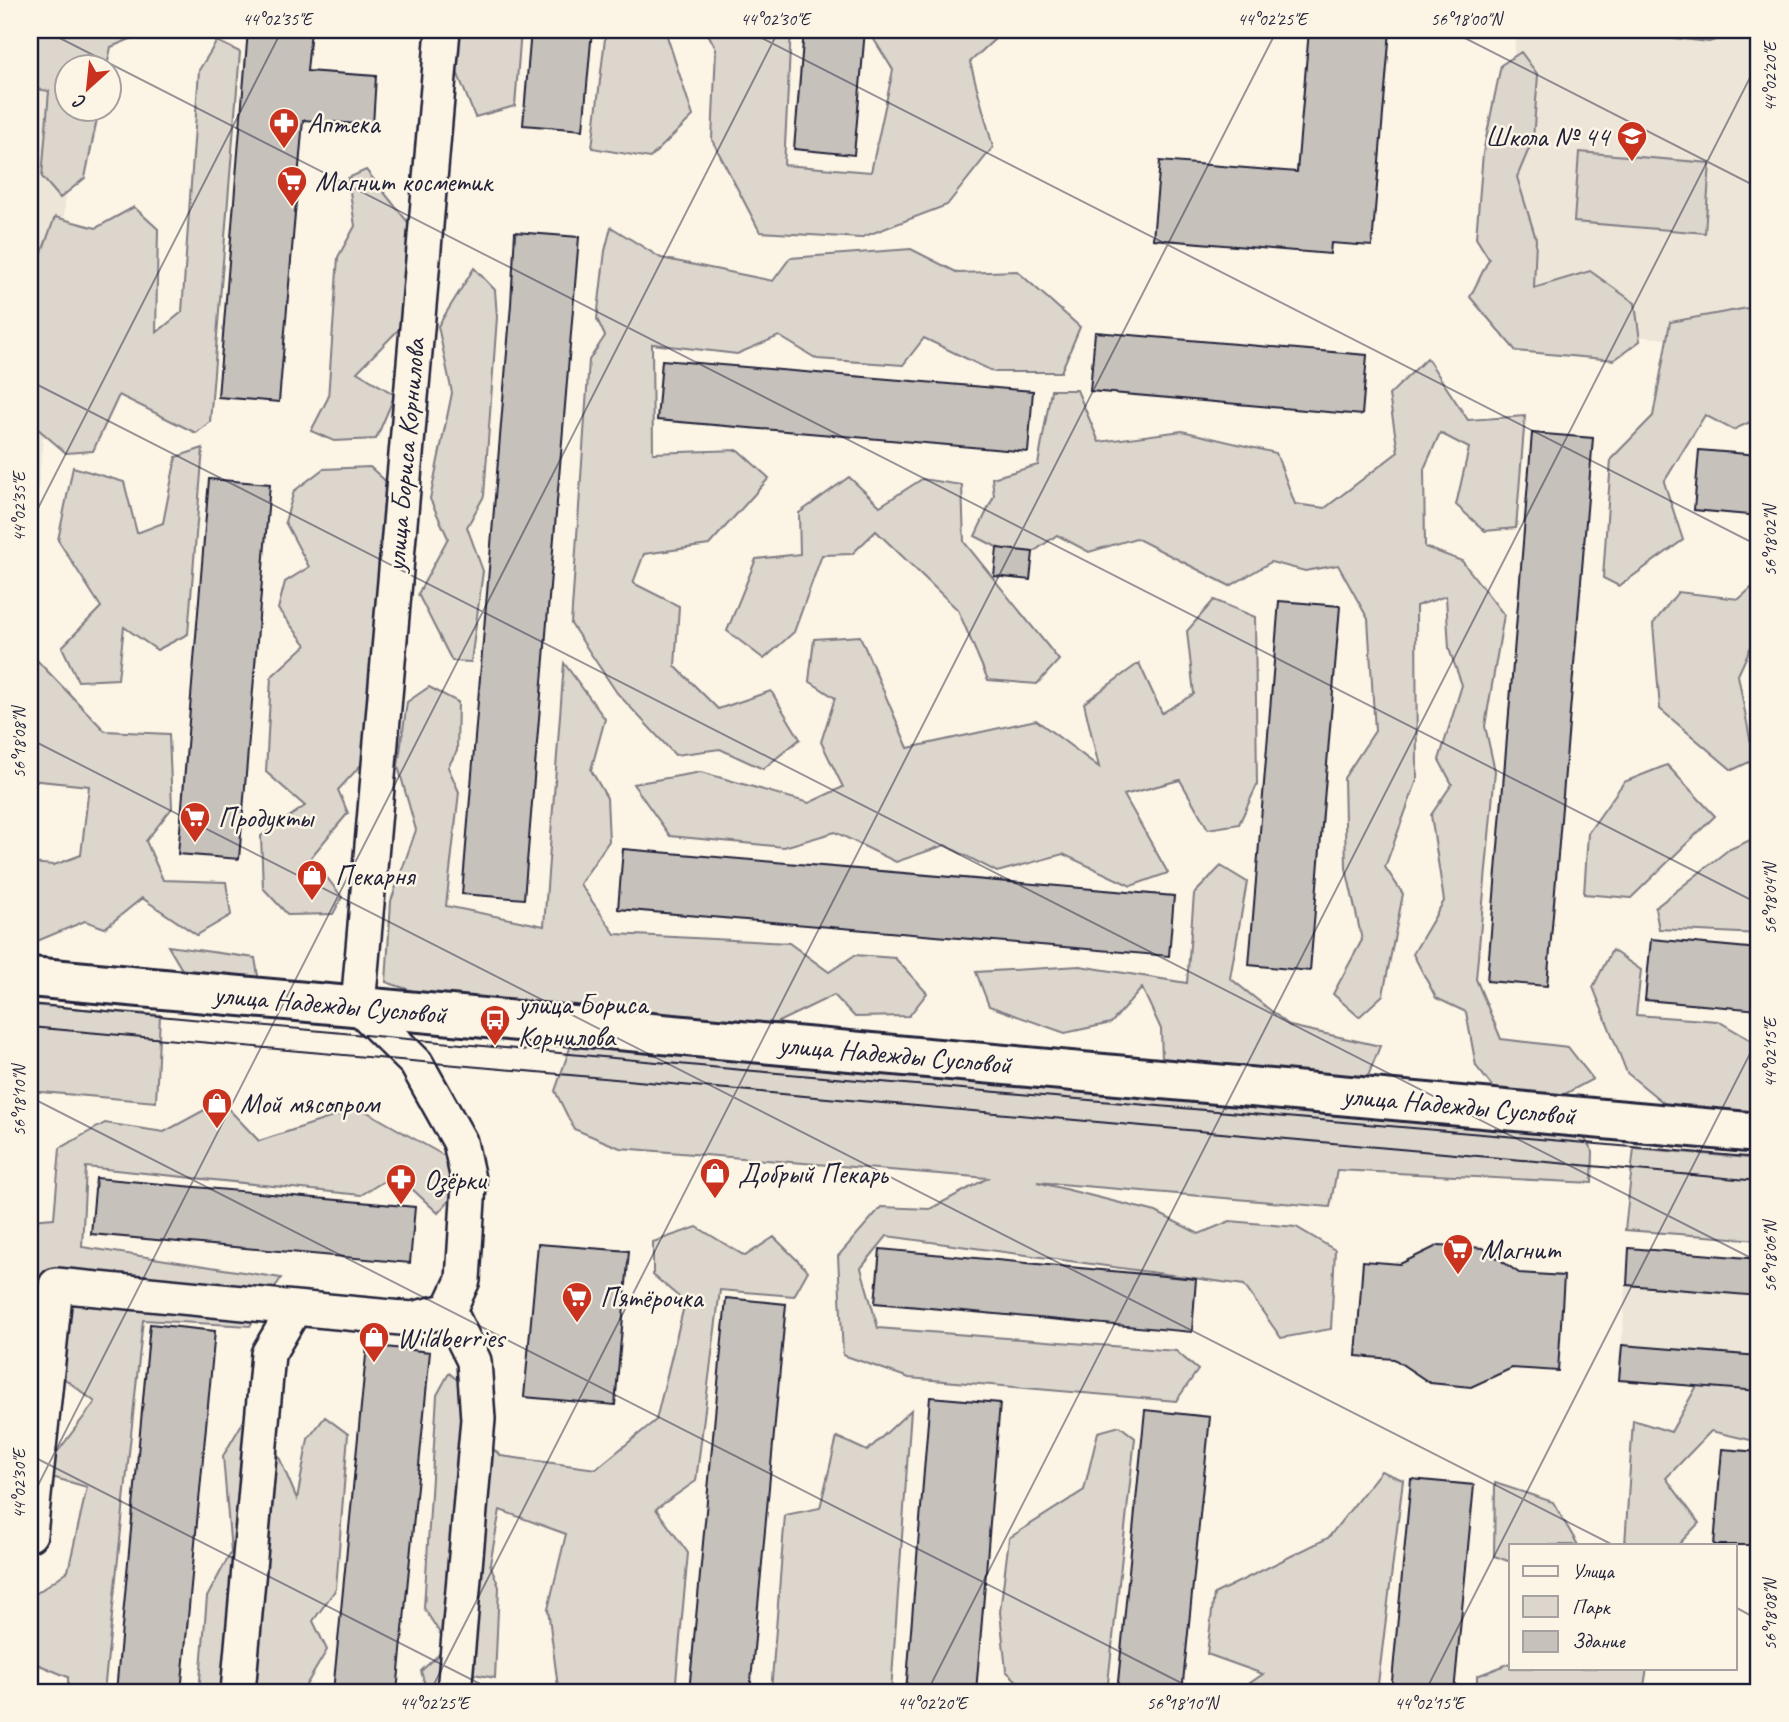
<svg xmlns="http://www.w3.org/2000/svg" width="1789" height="1722" font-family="Caveat,sans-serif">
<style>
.built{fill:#ece5d8}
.green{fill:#dcd6cc;stroke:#7f7c84;stroke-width:2}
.building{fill:#c6c1bb;stroke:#22223b;stroke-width:2}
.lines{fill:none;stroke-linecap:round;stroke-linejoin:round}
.minor-casing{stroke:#22223b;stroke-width:38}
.major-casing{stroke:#22223b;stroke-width:44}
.minor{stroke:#fcf5e5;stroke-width:33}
.major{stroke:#fcf5e5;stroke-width:38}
.tram{stroke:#22223b;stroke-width:2}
.ticks{fill:none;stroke:#22223b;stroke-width:2;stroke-opacity:0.45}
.labels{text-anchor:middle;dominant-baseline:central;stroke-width:5;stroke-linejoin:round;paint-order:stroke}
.poi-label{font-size:28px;fill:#22223b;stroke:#fcf5e5;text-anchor:start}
.street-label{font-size:28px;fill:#22223b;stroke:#fcf5e5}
.neatline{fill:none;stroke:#22223b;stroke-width:2.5}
.ticks-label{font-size:18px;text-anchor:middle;fill:#22223b}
</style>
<rect width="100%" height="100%" fill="#fcf5e5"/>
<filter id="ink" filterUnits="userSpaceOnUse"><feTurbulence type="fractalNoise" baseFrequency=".0143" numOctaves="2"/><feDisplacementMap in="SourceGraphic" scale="14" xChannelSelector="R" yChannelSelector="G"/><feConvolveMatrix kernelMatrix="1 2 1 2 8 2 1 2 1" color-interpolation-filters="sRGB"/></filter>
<g filter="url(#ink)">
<path class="built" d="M30,30L66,66V108L74,109L30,576Z
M1516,30H1759V347L1507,325L1492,297Z
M1629,1248L1759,1259V1391L1619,1380Z"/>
<path class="green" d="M30,30H152L111,47L107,66H66V108L99,109L85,178L60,198L42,177L49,91L30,88Z
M458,30H521L515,106L475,117L450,54Z
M606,30H665L693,116L650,158L592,148Z
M706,30H791L784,165L871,172L893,70L873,38L876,30H996L997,37L970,62L993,147L947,205L860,238L760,232L712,140L716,49Z
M1618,30H1733L1721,38L1709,42L1623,32Z
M217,41L240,52L210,422L196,433L119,395L93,451L66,453L30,422V375L33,366L30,362V284L55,217L96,228L134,207L158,229L156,333L182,312L199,70Z
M1521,52L1538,75L1533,139L1517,177L1536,239L1534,288L1590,271L1635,303L1640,341L1614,360L1516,351L1470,297L1489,259L1476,238L1483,153L1501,65Z
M1579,152L1710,163L1705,233L1574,222Z
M366,170L419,236L407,321L357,372L395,395L376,439L334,441L311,431L328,398L338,257L355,226L348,178Z
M611,227L661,258L773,281L790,258L911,249L958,273L1017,271L1080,327L1061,372H994L924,338L903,365L817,359L779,336L737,354L652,344L653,453L738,450L769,478L709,545L644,554L633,583L679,606L675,666L718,709L771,691L800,739L763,769L720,749L675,755L617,693L571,624L589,360L605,336L597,319L605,251Z
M474,268L495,290L497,317L484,496L467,527L483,571L471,662L452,661L418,594L448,538L430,499L452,393L438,326Z
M1759,306V418L1733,430L1705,415L1664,482L1683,540L1619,586L1603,578L1611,459L1653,416L1670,322Z
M1427,358L1468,420L1525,416L1516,528L1485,531L1456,505L1469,448L1440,433L1424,469L1425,547L1462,561L1504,615L1485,726L1495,771L1476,979L1501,1039L1568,1047L1593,1079L1550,1102L1499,1095L1476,1066L1466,1012L1436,998L1413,954L1444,901L1431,815L1452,784L1439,760L1462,685L1449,649L1446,596L1416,606L1417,780L1385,867L1403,894L1383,995L1359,1017L1333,994L1362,940L1346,868L1344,778L1375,731L1368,619L1338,565L1305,571L1271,562L1230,586L1136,538L1089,552L1057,535L1022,560L975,536L994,496L992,478L1038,465L1051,390H1077L1099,442L1182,431L1276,453L1295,504L1325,508L1398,452L1389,395Z
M203,448L188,634L157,650L124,627L118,679L78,681L62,647L101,607L58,540L73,467L124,482L137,533L163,523L176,457Z
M370,467L390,485L372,753L338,790L348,813L311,857L342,897L333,914L288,915L263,888L261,836L305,806L266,772L271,677L306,645L278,609L285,582L309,567L285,522L294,491L323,469Z
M849,477L880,506L922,479L962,485L964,542L1059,660L1037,684L988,680L958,610L876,531L852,554L822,555L794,632L764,659L727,631L756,559L800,554L799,513Z
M1759,581V629L1738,675L1754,760L1732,770L1660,709L1653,624L1678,592L1739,599Z
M1214,600L1255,617L1257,785L1239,824L1208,829L1180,780L1124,795L1168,873L1131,886L1063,854L997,872L945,845L896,862L835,832L784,847L670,836L633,784L701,772L809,803L843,787L821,742L835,698L809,681L814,639L860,636L908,748L1036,720L1099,767L1084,703L1139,663L1162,713L1194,694L1187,631Z
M30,653L105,731L169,734L172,808L146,841L163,880L226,882L231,915L197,935L142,898L105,928L85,921L30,944V863L54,865L81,855L89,786L30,780Z
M564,663L605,719L591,770L607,798L609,841L580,884L615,934L789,943L829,972L855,955L895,958L927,993L909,1016L855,1017L834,995L774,1024L608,1017L445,1002L386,982L391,901L416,830L398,766L407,702L429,687L458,702L457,751L448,767L459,792L446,906L544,926Z
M1667,765L1715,816L1631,898L1584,894L1588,833L1624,782Z
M1759,836V934L1659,929L1655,908L1728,850Z
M1221,866L1247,882L1230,978L1290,1026L1380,1046L1366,1081L1274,1077L1162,1060L1161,1029L1142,988L1111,1023L1065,1033L989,1006L976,972L1080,966L1187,983L1194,894Z
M168,946L255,958L259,982L187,978Z
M1612,950L1641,970L1636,1015L1718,1021L1759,1045V1124L1676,1113L1627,1073L1593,987Z
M30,1005L160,1015L156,1102L30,1091Z
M571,1045L681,1053L1308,1113L1582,1134L1593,1152L1592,1183L1337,1170L1330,1207L1037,1182L1156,1212L1199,1234L1230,1221L1296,1227L1335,1250L1331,1329L1281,1338L1244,1285L887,1236L861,1268L878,1328L1176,1351L1198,1370L1176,1401L909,1378L843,1355L838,1256L881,1207L930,1209L988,1178L620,1148L574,1129L555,1091Z
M221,1101L259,1141L360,1108L450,1159L454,1195L438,1213L396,1174L361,1195L86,1167L82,1247L281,1278L250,1326L143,1320L104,1692H68V1677L30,1661V1627L34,1595L68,1571L87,1487L41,1474L95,1402L61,1376L30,1384V1220L54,1218L60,1148L105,1123L164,1132Z
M1634,1148L1759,1159V1240L1625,1230Z
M697,1227L745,1256L774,1237L808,1271L794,1296L720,1290L696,1481L656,1509L688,1553L675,1692H541L558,1687L548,1609L566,1534L500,1510L490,1564L499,1587L495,1678L474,1674L448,1692H427L421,1671L448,1646L424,1608L437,1395L449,1373L466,1387L465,1424L501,1456L596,1469L656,1420L685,1302L653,1275V1242Z
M1703,1375L1759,1383V1442L1711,1431L1666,1478L1699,1523L1678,1545H1625L1633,1420L1671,1432Z
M260,1393L280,1408L270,1436L297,1499L308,1439L325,1417L348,1434L336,1589L313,1621L327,1650L302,1692H199L207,1597L231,1552L223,1456Z
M911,1410L891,1692H771L785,1515L820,1508L837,1437L867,1451Z
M1120,1426L1135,1438L1107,1692H1029L1006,1671L1000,1612L1009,1538L1084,1490L1098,1432Z
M1381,1471L1403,1480L1377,1692H1237L1263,1674L1207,1654L1214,1594L1328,1538Z
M1495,1483L1553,1502L1578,1545H1511V1562L1494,1556Z
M1511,1663V1668H1647L1643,1692H1477V1676Z"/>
<path class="building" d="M248,30H311L307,71L376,76L373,125L303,120L279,402L218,397Z
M531,30H592L583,130L523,125Z
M804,30H865L854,155L794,149Z
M1309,30H1390L1372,246L1331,243L1330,254L1153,239L1160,161L1297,172Z
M515,232L579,237L524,899L462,894L511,304Z
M1095,332L1367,355L1362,415L1090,391Z
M662,360L1033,391L1028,452L657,420Z
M1532,433L1593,438L1547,986L1487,981Z
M1699,450L1759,455V516L1694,510Z
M209,479L270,484L239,859L178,854Z
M997,548L1033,552L1030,580L994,576Z
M1279,601L1340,606L1310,971L1249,965Z
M623,849L1174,896L1169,956L618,909Z
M1651,939L1759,949V1010L1645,1000Z
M96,1178L415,1207L410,1263L91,1234Z
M538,1244L629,1251L615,1405L524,1397Z
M1439,1245L1483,1248L1519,1273L1564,1276L1558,1371L1512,1368L1471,1387L1430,1383L1394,1359L1356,1356L1363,1261L1400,1264Z
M1629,1248L1759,1259V1296L1627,1285Z
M880,1249L1196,1279L1192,1332L875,1303Z
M726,1298L786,1304L750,1692H689Z
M150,1324L215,1331L181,1692H116Z
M367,1345L430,1352L397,1692H333Z
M1622,1345L1759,1356V1391L1619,1380Z
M930,1397L1000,1403L976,1692H906Z
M1145,1410L1210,1417L1182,1692H1117Z
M1722,1449L1759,1452V1545H1714Z
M1411,1479L1474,1485L1454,1692H1391Z"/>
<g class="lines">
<g class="minor-casing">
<path id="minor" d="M443,30L358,1006L416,1063L460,1142L469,1184L463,1280L449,1310
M449,1310L474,1361L478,1419L454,1692
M30,1534L56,1285L295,1308
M238,1692L268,1354L295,1308L412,1319L449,1310"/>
</g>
<g class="major-casing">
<path id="major" d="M30,977L1759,1133"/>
</g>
<use href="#minor" class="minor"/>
<use href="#major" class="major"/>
<path class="tram" d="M30,1004L743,1070L1759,1158
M30,1027L1759,1181"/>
</g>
</g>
<path class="ticks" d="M44,30L1759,904M746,30L1759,546M1449,30L1759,188M30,381L1759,1262M30,524L282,30M30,739L1613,1545M30,1097L1199,1692M30,1455L496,1692M30,1501L779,30M1735,1607L1759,1620M430,1692L1277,30M927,1692L1759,60M1425,1692L1759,1036"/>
<defs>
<g id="pharmacy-pin" transform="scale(1.575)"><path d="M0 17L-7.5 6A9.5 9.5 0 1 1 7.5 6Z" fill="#c8321e" stroke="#fcf5e5"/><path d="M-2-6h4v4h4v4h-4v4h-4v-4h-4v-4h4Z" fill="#fff"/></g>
<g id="school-pin" transform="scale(1.575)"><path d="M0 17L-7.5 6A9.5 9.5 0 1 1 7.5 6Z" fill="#c8321e" stroke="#fcf5e5"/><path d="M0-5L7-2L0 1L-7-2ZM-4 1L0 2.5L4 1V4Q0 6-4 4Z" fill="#fff"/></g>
<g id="supermarket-pin" transform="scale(1.575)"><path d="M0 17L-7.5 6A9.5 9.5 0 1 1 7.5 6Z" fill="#c8321e" stroke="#fcf5e5"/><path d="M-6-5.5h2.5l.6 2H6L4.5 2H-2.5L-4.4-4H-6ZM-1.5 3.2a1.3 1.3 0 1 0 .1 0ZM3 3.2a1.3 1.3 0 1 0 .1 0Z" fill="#fff"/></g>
<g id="shop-pin" transform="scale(1.575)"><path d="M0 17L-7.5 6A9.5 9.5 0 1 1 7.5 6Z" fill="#c8321e" stroke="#fcf5e5"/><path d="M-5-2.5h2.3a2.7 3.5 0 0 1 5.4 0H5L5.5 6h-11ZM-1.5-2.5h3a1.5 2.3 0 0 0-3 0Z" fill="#fff"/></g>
<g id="bus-pin" transform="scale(1.575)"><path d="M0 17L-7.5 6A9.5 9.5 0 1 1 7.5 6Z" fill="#c8321e" stroke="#fcf5e5"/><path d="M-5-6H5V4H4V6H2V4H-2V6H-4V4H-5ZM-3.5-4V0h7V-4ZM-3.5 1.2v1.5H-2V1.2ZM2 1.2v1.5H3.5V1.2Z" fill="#fff"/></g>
</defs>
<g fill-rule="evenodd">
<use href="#pharmacy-pin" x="284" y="123"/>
<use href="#school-pin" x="1632" y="136"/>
<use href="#supermarket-pin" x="292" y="181"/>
<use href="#supermarket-pin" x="195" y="817"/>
<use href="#shop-pin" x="312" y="875"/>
<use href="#bus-pin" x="495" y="1020"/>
<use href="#shop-pin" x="217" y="1103"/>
<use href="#shop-pin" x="715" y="1173"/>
<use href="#pharmacy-pin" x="401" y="1179"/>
<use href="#supermarket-pin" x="1458" y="1249"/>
<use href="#supermarket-pin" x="577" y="1297"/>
<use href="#shop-pin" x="374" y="1337"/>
</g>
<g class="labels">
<g class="poi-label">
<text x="307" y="123">Аптека</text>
<text x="1609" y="136" text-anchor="end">Школа № 44</text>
<text x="315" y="181">Магнит косметик</text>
<text x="218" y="817">Продукты</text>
<text x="335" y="875">Пекарня</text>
<text x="518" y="1004">улица Бориса<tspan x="518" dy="32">Корнилова</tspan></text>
<text x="240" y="1103">Мой мясопром</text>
<text x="738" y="1173">Добрый Пекарь</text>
<text x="424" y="1179">Озёрки</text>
<text x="1481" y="1249">Магнит</text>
<text x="600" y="1297">Пятёрочка</text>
<text x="397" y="1337">Wildberries</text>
</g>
<g class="street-label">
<text transform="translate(405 455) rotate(-85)">улица Бориса Корнилова</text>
<text transform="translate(330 1004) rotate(5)">улица Надежды Сусловой</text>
<text transform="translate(895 1054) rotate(5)">улица Надежды Сусловой</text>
<text transform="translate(1459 1105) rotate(5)">улица Надежды Сусловой</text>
</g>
</g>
<rect width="1789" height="1722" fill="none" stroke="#fcf5e5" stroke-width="77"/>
<rect x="1509" y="1544" width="228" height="126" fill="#fcf5e5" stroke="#a5a1a1" stroke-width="2"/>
<rect x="1523" y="1566" width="35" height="10" fill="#fcf5e5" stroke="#a5a1a1" stroke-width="2"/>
<text x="1572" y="1578" font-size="21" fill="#22223b">Улица</text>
<rect x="1523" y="1596" width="35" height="21" fill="#dcd6cc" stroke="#a5a1a1" stroke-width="2"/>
<text x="1572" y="1614" font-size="21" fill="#22223b">Парк</text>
<rect x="1523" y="1631" width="35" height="21" fill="#c6c1bb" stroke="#a5a1a1" stroke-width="2"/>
<text x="1572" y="1648" font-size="21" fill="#22223b">Здание</text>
<g transform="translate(88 88) rotate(207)"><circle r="33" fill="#fcf5e5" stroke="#a5a1a1" stroke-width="2"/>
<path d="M0-5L12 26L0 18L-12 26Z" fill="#c8321e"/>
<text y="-10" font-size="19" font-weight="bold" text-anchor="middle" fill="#22223b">С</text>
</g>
<rect x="38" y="38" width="1712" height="1646" class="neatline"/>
<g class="ticks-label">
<text x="277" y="25">44°02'35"E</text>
<text x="775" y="25">44°02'30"E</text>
<text x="1272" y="25">44°02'25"E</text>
<text x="1466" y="25">56°18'00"N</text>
<text transform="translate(1770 77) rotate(-90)" y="6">44°02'20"E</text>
<text transform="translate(19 507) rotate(-90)" y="6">44°02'35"E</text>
<text transform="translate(1770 541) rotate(-90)" y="6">56°18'02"N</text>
<text transform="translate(19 743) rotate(-90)" y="6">56°18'08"N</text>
<text transform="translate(1770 899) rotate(-90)" y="6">56°18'04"N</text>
<text transform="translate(1770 1053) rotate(-90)" y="6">44°02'15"E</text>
<text transform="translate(19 1101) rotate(-90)" y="6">56°18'10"N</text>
<text transform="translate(1770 1257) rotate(-90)" y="6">56°18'06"N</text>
<text transform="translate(19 1484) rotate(-90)" y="6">44°02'30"E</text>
<text transform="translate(1770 1615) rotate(-90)" y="6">56°18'08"N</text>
<text x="434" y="1709">44°02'25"E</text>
<text x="932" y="1709">44°02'20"E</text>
<text x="1182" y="1709">56°18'10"N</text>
<text x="1429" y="1709">44°02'15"E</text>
</g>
</svg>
